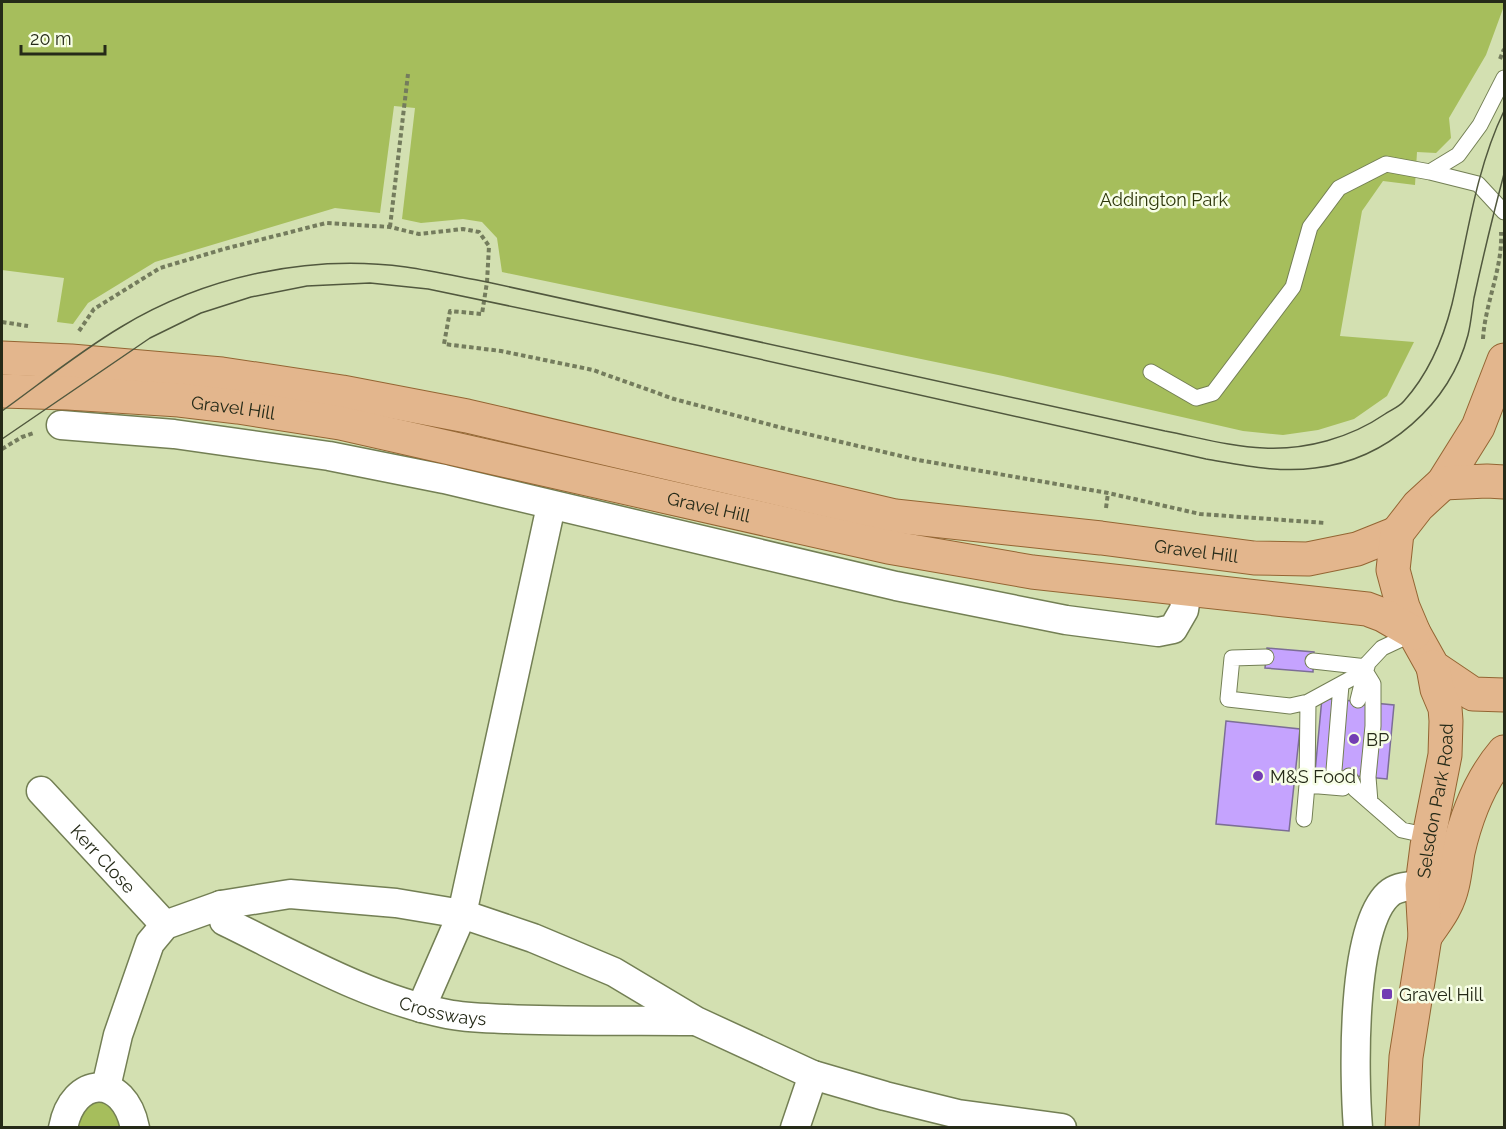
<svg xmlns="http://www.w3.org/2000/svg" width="1506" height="1129" font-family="Raleway,sans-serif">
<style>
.green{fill:#a6be5c}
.building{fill:#c5a3fe;stroke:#7c6e96;stroke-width:1.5}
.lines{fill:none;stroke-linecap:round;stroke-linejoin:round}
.service-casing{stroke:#737f54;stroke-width:17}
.minor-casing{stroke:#737f54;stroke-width:31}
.primary-casing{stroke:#946533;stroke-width:35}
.path{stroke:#747c5d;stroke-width:4;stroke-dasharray:4.5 3;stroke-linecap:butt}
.service{stroke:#fff;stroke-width:15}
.minor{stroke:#fff;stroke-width:28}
.primary{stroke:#e3b68d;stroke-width:33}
.tram{stroke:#51583e;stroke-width:1.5}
.poi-dot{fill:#733db3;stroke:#f7fee6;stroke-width:2}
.labels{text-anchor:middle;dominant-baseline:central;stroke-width:5;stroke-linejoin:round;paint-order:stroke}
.park-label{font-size:18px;fill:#2e370c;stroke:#f7fee6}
.street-label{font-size:18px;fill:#252a18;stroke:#f7fee6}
.poi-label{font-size:18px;fill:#252a18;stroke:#f7fee6;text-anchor:start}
</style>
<rect width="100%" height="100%" fill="#d3e0b1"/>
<path class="green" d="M2,2H1504V6L1486,55L1449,118L1451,138L1436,153L1417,152L1415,185L1383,181L1362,211L1340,336L1414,342L1387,396L1354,419L1318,430L1283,435L1243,431L1003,376L502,272L497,238L482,222L463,219L421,223L402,219L415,108L394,106L380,213L335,208L155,262L88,303L73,324L57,322L64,278L2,270Z
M105,1099L127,1128H77C83,1111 88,1104 105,1099Z"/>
<path class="building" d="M1267,648L1314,652L1313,672L1265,668Z
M1322,698L1394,705L1387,779L1315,772Z
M1226,721L1300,729L1289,831L1216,824Z"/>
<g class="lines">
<g class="service-casing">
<path id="service" d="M1430,172L1458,155L1480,125L1504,78
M1151,372L1196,398L1213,393L1293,287L1310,227L1339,188L1386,164L1430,172L1478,184L1504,212
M1266,657L1232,658L1228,699L1290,706L1308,702L1365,671L1373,684V726L1368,777L1370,802
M1313,661L1367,667
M1358,700L1367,664L1382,648L1414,633
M1349,776L1355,789L1402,830L1429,836
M1307,785L1308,702
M1334,787V770L1341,685
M1304,819L1307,785L1343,788"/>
</g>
<g class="minor-casing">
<g id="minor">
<path d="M61,425L174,434L329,456L444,479L896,586L1066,620L1158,632L1173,629L1184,610L1187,590"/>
<path id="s1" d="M41,791L165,925"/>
<path id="s2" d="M221,905L224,921C296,956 368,998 447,1014C466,1018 487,1018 507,1019C569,1022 631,1020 694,1021"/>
<path d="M421,1008L462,914L551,506"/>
<path d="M106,1087L118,1035L150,943L165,925L221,905L290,894L396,903L462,914L533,938L614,972L696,1021L813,1075L885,1096L958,1114L1062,1128"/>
<path d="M63,1128C73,1075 124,1073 135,1128"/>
<path d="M795,1128L813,1075"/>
<path d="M1358,1128C1354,1079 1350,922 1391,892C1399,886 1412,886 1422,885"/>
</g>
</g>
<g class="primary-casing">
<g id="primary">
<path id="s3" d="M2,358L71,361L222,374L342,392L467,416L895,516L1101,538L1254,558L1308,559L1357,549L1397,533"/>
<path d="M1504,360L1478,427L1443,483L1418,506L1397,533L1393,570L1403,607L1414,633L1433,667L1473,694L1504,695"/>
<path id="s4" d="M2,391L68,393L179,400L238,407L340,423L888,547L1032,572L1367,609L1383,615L1414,633"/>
<path d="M1443,483L1487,481L1504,482"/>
<path d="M1425,937C1431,927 1440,917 1445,906C1454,889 1455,870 1458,852C1466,817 1481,779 1504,752"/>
<path id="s5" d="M1402,1128L1406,1057L1425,937L1422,885L1427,846L1445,755L1446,721L1445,708L1437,689L1433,667"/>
</g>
</g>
<path class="path" d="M1500,59L1504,49
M390,227L408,74
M2,322L28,326
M79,331L94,309L160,268L224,249L326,223L390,227L419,234L463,229L479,232L489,246L487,282L482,314L450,311L444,344L501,351L593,370L674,399L790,430L918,460L1108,493L1200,514L1325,523
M1483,339C1485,303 1503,268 1501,232
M2,449L22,437L34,433
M1106,508L1108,493"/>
<use href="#service" class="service"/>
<use href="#minor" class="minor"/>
<use href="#primary" class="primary"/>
<path class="tram" d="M2,411C41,383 79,352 121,327C205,276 309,254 406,267C433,271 460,277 487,282L1165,431C1197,437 1231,447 1264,448C1306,450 1350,438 1385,414C1391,410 1399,407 1404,401C1429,373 1443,340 1452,304C1467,240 1475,171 1504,111
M2,439L150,338L201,313L251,297L307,286L370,283L428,289L701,346L1206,459C1242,465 1278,473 1315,468C1387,460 1450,404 1468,335C1471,323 1472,310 1474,298C1483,257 1493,215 1504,174"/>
</g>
<g class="poi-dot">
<circle cx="1354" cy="739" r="6"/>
<circle cx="1258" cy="776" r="6"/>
<rect x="1381" y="988" width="12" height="12" rx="3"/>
</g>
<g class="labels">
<g class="park-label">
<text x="1164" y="199">Addington Park</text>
</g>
<g class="street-label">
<text stroke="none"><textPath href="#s4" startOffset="232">Gravel Hill</textPath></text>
<text stroke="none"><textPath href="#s4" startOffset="718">Gravel Hill</textPath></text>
<text stroke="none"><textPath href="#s3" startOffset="1212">Gravel Hill</textPath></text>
<text stroke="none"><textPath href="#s5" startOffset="330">Selsdon Park Road</textPath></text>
<text stroke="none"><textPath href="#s1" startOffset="92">Kerr Close</textPath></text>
<text stroke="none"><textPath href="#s2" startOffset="254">Crossways</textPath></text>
</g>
<g class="poi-label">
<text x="1366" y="739">BP</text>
<text x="1270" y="776">M&amp;S Food</text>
<text x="1399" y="994">Gravel Hill</text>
</g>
</g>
<rect width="1506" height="1129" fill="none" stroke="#252a18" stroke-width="6"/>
<path d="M21 45v9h84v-9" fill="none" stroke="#252a18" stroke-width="3"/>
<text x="30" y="45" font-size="18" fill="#252a18" stroke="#f7fee6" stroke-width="4.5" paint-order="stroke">20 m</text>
</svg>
